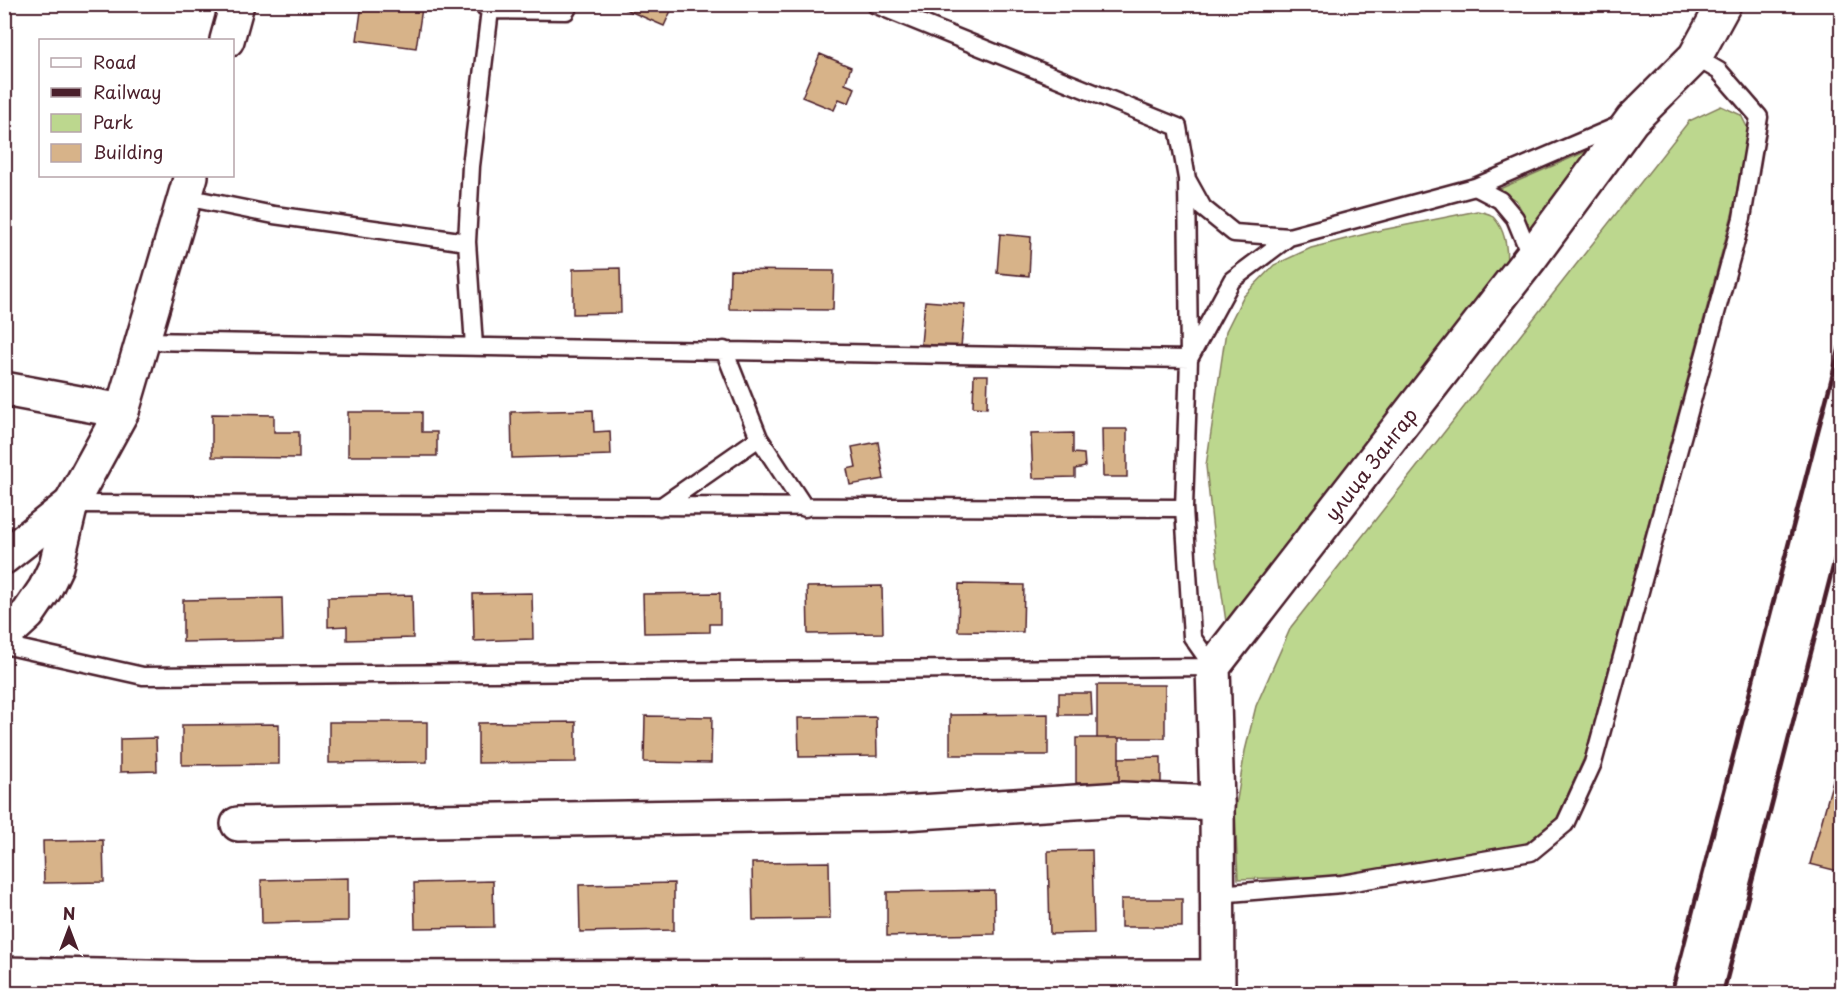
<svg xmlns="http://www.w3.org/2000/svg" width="1846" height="998" font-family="'Playpen Sans',sans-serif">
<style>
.green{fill:#bcd78e;stroke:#837b5c;stroke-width:1.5}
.building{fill:#d7b389;stroke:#4a1f2b;stroke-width:1.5}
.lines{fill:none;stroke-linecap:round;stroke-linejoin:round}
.lane-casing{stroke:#4a1f2b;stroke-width:21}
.street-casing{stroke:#4a1f2b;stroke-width:38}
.lane{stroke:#fff;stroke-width:16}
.street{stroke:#fff;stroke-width:33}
.rail{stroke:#4a1f2b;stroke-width:4.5}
.labels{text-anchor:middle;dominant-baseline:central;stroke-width:4.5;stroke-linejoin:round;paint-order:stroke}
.street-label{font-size:20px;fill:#4a1f2b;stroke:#fff}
</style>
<rect width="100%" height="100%" fill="#fff"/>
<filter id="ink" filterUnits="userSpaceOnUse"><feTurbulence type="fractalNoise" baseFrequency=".0167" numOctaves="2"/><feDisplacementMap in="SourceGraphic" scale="12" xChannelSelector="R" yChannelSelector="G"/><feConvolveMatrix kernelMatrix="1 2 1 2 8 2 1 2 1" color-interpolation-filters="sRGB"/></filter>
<g filter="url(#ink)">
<path class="green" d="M1721,106L1741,115L1748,129L1733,211L1585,756L1557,818L1525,844L1461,857L1343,876L1238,879L1235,812L1245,751L1256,706L1291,627L1689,121Z
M1594,148L1532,241L1523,213L1516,200L1497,190Z
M1477,211C1481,212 1488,213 1491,215C1507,229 1508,252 1506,271L1226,622L1213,531L1206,466L1226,331L1243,297L1274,265L1311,248L1377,231Z"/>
<path class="building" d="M362,4H399L422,8L416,48L357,40Z
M627,4H674L664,26L625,9Z
M820,54L851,67L845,84L855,88L849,103L839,99L834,110L802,97Z
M1000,234L1031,237L1029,276L997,273Z
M620,268L621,313L573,314V269Z
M730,270L834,271L833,310L729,309Z
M925,301L965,304L961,347L921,344Z
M974,375H988L987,408L973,407Z
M593,410L594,432L610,431L611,455L512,458L511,412Z
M348,412H422V432H437V456H348Z
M212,414L274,415V432H299V458L212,457Z
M1102,429H1127V477H1103Z
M1073,433V453L1084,454L1085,467L1075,469V477L1033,478L1031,434Z
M878,442L884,479L850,485L847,469L856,467L852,447Z
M959,584L1024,585L1023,632L958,631Z
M882,586L883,633L808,634L807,587Z
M532,593L533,639L474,641L473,594Z
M720,593V624H710V632L644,633L643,594Z
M412,595L413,638L347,640V626L328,627V597Z
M282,598L283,640L183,642V600Z
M1097,685H1165V738H1097Z
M1059,693H1091L1092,715H1059Z
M1048,714V755H950V715Z
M645,716L712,717L711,763L644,762Z
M876,717L877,756L799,757L798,718Z
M329,722H427V762L329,763Z
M576,722V762L478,763V723Z
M279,724V764L182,765V725Z
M156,738L157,771L120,772V739Z
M1076,738H1119V783H1076Z
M1161,757V783H1119V758Z
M1838,762L1842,763V872L1810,864Z
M103,840L104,882L44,883L43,841Z
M1092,850L1094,933L1050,934L1048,851Z
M829,862L830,919L753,920L752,863Z
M348,878V921L262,923L261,880Z
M493,881L494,927L415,928L414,883Z
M674,883V930L580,932L579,885Z
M994,890L995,934L887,936V892Z
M1121,899H1182V927H1121Z"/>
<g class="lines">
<g class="lane-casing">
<path id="lane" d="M874,4L1178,127L1187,179L1189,359L1184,508L1192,637L1213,667
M482,5L490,10L566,11L570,4
M1188,181L1203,208L1234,233L1289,237
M1475,187L1500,200L1515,218L1531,257
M185,197L274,215L467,242
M144,341L1189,359L1232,280L1289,237L1475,187L1622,124
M474,346L467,242L471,166L490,10
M724,350L759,438L805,508
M71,504L1184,508
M660,507L759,438
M4,645L143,676L1213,667
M1217,894L1342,884L1531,852L1565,824L1593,763L1742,218L1759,117L1719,71L1695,57"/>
</g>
<g class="street-casing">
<g id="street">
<path d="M227,40L237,4"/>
<path d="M4,389L122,411"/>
<path d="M4,557L71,504"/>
<path d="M4,636L28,614L45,589L56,566L71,504L122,411L191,176"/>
<path d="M238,824L888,814L1122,799L1217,803"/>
<path d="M4,974L195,978L1217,977"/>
<path id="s1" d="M1218,994L1217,803L1213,667L1531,257L1632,120L1695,57L1724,4"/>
</g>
</g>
<use href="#lane" class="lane"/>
<use href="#street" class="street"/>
<path class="rail" d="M1671,994L1842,339
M1723,994L1842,532"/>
</g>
</g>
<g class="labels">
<g class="street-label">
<text stroke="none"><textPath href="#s1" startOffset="584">улица Зангар</textPath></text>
</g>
</g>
<rect width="1846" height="998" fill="none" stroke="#fff" stroke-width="24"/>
<rect x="12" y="12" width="1822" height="974" fill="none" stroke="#4a1f2b" stroke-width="2" filter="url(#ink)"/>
<rect x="39" y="39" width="195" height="138" fill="#ffffff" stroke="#b7a5aa" stroke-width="1.5"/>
<rect x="51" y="58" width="30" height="9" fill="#ffffff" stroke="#b7a5aa" stroke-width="1.5"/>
<text x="93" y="69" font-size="18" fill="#4a1f2b">Road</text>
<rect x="51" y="88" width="30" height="9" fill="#4a1f2b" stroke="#b7a5aa" stroke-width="1.5"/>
<text x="93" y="99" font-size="18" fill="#4a1f2b">Railway</text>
<rect x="51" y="114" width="30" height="18" fill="#bcd78e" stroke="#b7a5aa" stroke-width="1.5"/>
<text x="93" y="129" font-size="18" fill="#4a1f2b">Park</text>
<rect x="51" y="144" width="30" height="18" fill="#d7b389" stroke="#b7a5aa" stroke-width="1.5"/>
<text x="93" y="159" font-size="18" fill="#4a1f2b">Building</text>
<g transform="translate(69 929)" stroke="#ffffff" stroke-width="4.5" paint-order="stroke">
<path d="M0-4.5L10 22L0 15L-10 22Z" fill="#4a1f2b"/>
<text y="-9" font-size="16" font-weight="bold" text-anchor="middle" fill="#4a1f2b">N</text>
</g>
</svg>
